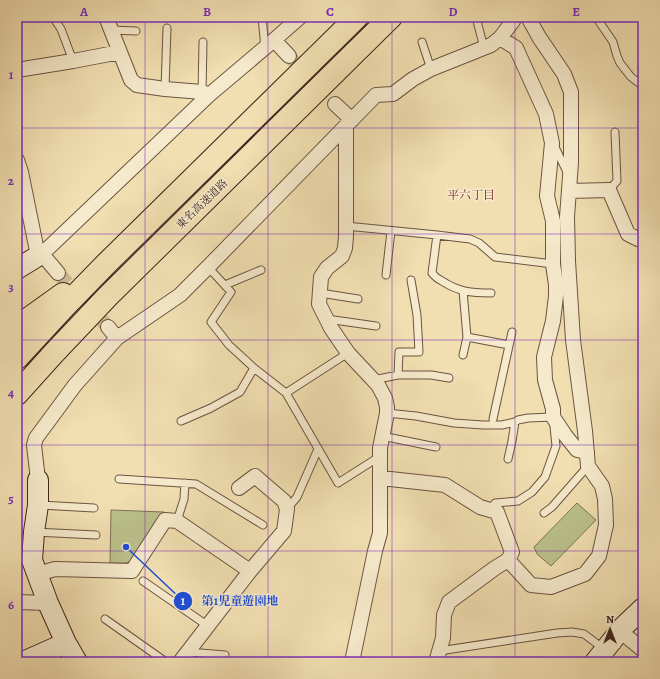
<svg xmlns="http://www.w3.org/2000/svg" width="660" height="679" font-family="Alegreya,'Noto Serif JP',serif">
<style>
.green{fill:#bbc18b;stroke:#7c7454}
.lines{fill:none;stroke-linecap:round;stroke-linejoin:round}
.street-tunnel{stroke:#cdba93;stroke-width:14;stroke-dasharray:14 7;stroke-linecap:butt}
.lane-casing{stroke:#6b5442;stroke-width:9}
.street-casing{stroke:#6b5442;stroke-width:16}
.secondary-casing{stroke:#3e261d;stroke-width:22}
.highway-casing{stroke:#3e261d;stroke-width:24}
.lane{stroke:#f6eacc;stroke-width:7}
.street{stroke:#f6eacc;stroke-width:14}
.secondary{stroke:#f6eacc;stroke-width:20}
.highway{stroke:#f1dfb1;stroke-width:22}
.grid{fill:none;stroke:#7b2cbf;stroke-width:1;stroke-opacity:0.55}
.labels{text-anchor:middle;dominant-baseline:central;stroke-width:3;stroke-linejoin:round;paint-order:stroke}
.street-label{font-size:11px;fill:#3e261d;stroke:#f6eacc}
.neighbourhood-label{font-size:12px;fill:#7a1f14;stroke:#f6eacc}
.leader{fill:none;stroke:#1d4ed8;stroke-width:1.5}
.callout-dot{fill:#1d4ed8;stroke:#f6eacc;stroke-width:1.5}
.mark-label{font-size:12px;text-anchor:middle;font-weight:bold;fill:#fff}
.callout-label{font-size:12px;text-anchor:middle;font-weight:bold;fill:#1d4ed8;stroke:#f6eacc;stroke-width:3;stroke-linejoin:round;paint-order:stroke}
.neatline{fill:none;stroke:#7b2cbf;stroke-width:1.5}
.grid-label{font-size:13px;text-anchor:middle;font-weight:bold;fill:#7b2cbf}
</style>
<rect width="100%" height="100%" fill="#f1dfb1"/>
<filter id="stains"><feTurbulence type="fractalNoise" baseFrequency=".005" numOctaves="4"/><feColorMatrix values="0 0 0 0 .2 0 0 0 0 .09 0 0 0 0 .02 0 0 0 .5 -.17"/></filter>
<radialGradient id="worn" r=".72"><stop offset=".6" stop-color="#630" stop-opacity="0"/><stop offset="1" stop-color="#630" stop-opacity=".3"/></radialGradient>
<path class="green" d="M577,503L596,520L551,566L537,554L534,547Z
M111,510L164,512L133,560L126,563H110Z"/>
<g class="lines">
<path class="street-tunnel" d="M289,56L335,104
M58,273L108,327"/>
<g class="lane-casing">
<path id="lane" d="M53,17L61,29L73,61
M262,17L265,48
M476,17L484,48
M596,17L613,42L617,56L620,63L631,77L643,86
M111,30L136,31
M422,42L431,69
M165,89L167,28
M202,92L203,42
M554,145L568,174
M609,190L617,181L615,132
M346,226L437,235L432,273C435,277 438,279 442,281C459,292 471,293 491,293
M437,235L470,239L479,243L495,257L553,264
M208,267L231,292L211,322L229,345L254,368L286,393L338,483L379,457
M386,275L391,231
M225,285L261,270
M463,291L467,337L463,355
M320,293L358,299
M327,319L376,326
M467,337L509,345
M398,375L399,352H419L417,315L411,280
M373,380L398,375H431L449,378
M286,393L348,353
M387,413L416,416L454,423L483,425H502L515,422L518,420L528,418L553,417L556,446L545,477L532,492L518,501L495,503L490,510
M493,419L512,332
M181,421L211,408L240,392L254,368
M382,436L436,447
M508,459L512,441L515,422
M119,479L196,484L263,525
M40,505L94,508
M287,509L297,497L318,449
M544,513L552,507L588,466
M177,521L184,499L185,483
M34,532L96,535
M143,581L208,626
M105,619L166,662
M439,651L557,633L572,632L584,634L600,646
M188,652L225,655"/>
</g>
<g class="street-casing">
<path id="street" d="M106,17L131,80L137,85L165,89L202,92L209,95
M500,38L516,48L546,114L552,143L547,196L553,221V264L556,285V296L553,321L544,357L545,380L553,409V417L565,435L577,450L587,452
M274,40L289,56
M17,70L73,61L120,52
M335,104L352,120
M346,127V236L345,248L342,256L327,268L321,277L319,304L331,328L348,353L378,385L385,398L387,407V413L380,448V533L375,551L352,662
M17,160L21,172L38,256L42,254L209,95L274,40L300,17
M569,191L609,190L628,234L638,239H643
M42,254L58,273
M108,327L117,338
M381,478L445,485L480,507L497,512L512,552L508,560L495,568L449,602L444,615L443,638L436,662
M38,480L34,445L36,438L75,385L117,338L180,295L208,267L376,95L393,94L413,79L431,69L491,45L500,38L513,21L514,17
M508,560L531,585L551,587L585,574L599,556L606,525L605,499L602,486L588,466L585,431L573,340L568,261L567,217L571,163V92L564,74L539,37L528,17
M38,574L55,569L132,571L165,520L177,521L250,571
M17,602L48,603
M620,631L643,650
M180,662L250,571L284,531L287,509L284,501L255,476L239,488"/>
</g>
<g class="secondary-casing">
<path id="secondary" d="M17,269L38,256
M38,480V505L34,532L32,560L48,603L66,643L77,662
M23,662L66,643
M595,662L623,627L643,608"/>
</g>
<g class="highway-casing">
<path id="highway" d="M17,327L63,294
M17,358L66,305L106,264L357,17
M17,394L54,353L108,296L391,17"/>
</g>
<use href="#lane" class="lane"/>
<use href="#street" class="street"/>
<use href="#secondary" class="secondary"/>
<use href="#highway" class="highway"/>
</g>
<path class="grid" d="M145,17V662M268,17V662M392,17V662M515,17V662M17,128H643M17,234H643M17,340H643M17,445H643M17,551H643"/>
<g class="labels">
<g class="street-label">
<text transform="translate(202 204) rotate(-44)">東名高速道路</text>
</g>
<g class="neighbourhood-label">
<text x="471" y="195">平六丁目</text>
</g>
</g>
<path class="leader" d="M126 547L183 601"/>
<g class="callout-dot">
<circle cx="126" cy="547" r="4"/>
<circle cx="183" cy="601" r="10"/>
</g>
<g class="mark-label">
<text x="183" y="605">1</text>
</g>
<g class="callout-label">
<text x="240" y="605">第1児童遊園地</text>
</g>
<rect width="660" height="679" fill="none" stroke="#f1dfb1" stroke-width="44"/>
<g transform="translate(610 629)" stroke="#f6eacc" stroke-width="3" paint-order="stroke">
<path d="M0-3L7 15L0 10L-7 15Z" fill="#3e261d"/>
<text y="-6" font-size="11" font-weight="bold" text-anchor="middle" fill="#3e261d">N</text>
</g>
<rect x="22" y="22" width="616" height="635" class="neatline"/>
<g class="grid-label">
<text x="84" y="16">A</text>
<text x="207" y="16">B</text>
<text x="330" y="16">C</text>
<text x="453" y="16">D</text>
<text x="576" y="16">E</text>
<text x="11" y="79">1</text>
<text x="11" y="185">2</text>
<text x="11" y="291">3</text>
<text x="11" y="397">4</text>
<text x="11" y="503">5</text>
<text x="11" y="609">6</text>
</g>
<rect width="100%" height="100%" filter="url(#stains)"/>
<rect width="100%" height="100%" fill="url(#worn)"/>
</svg>
